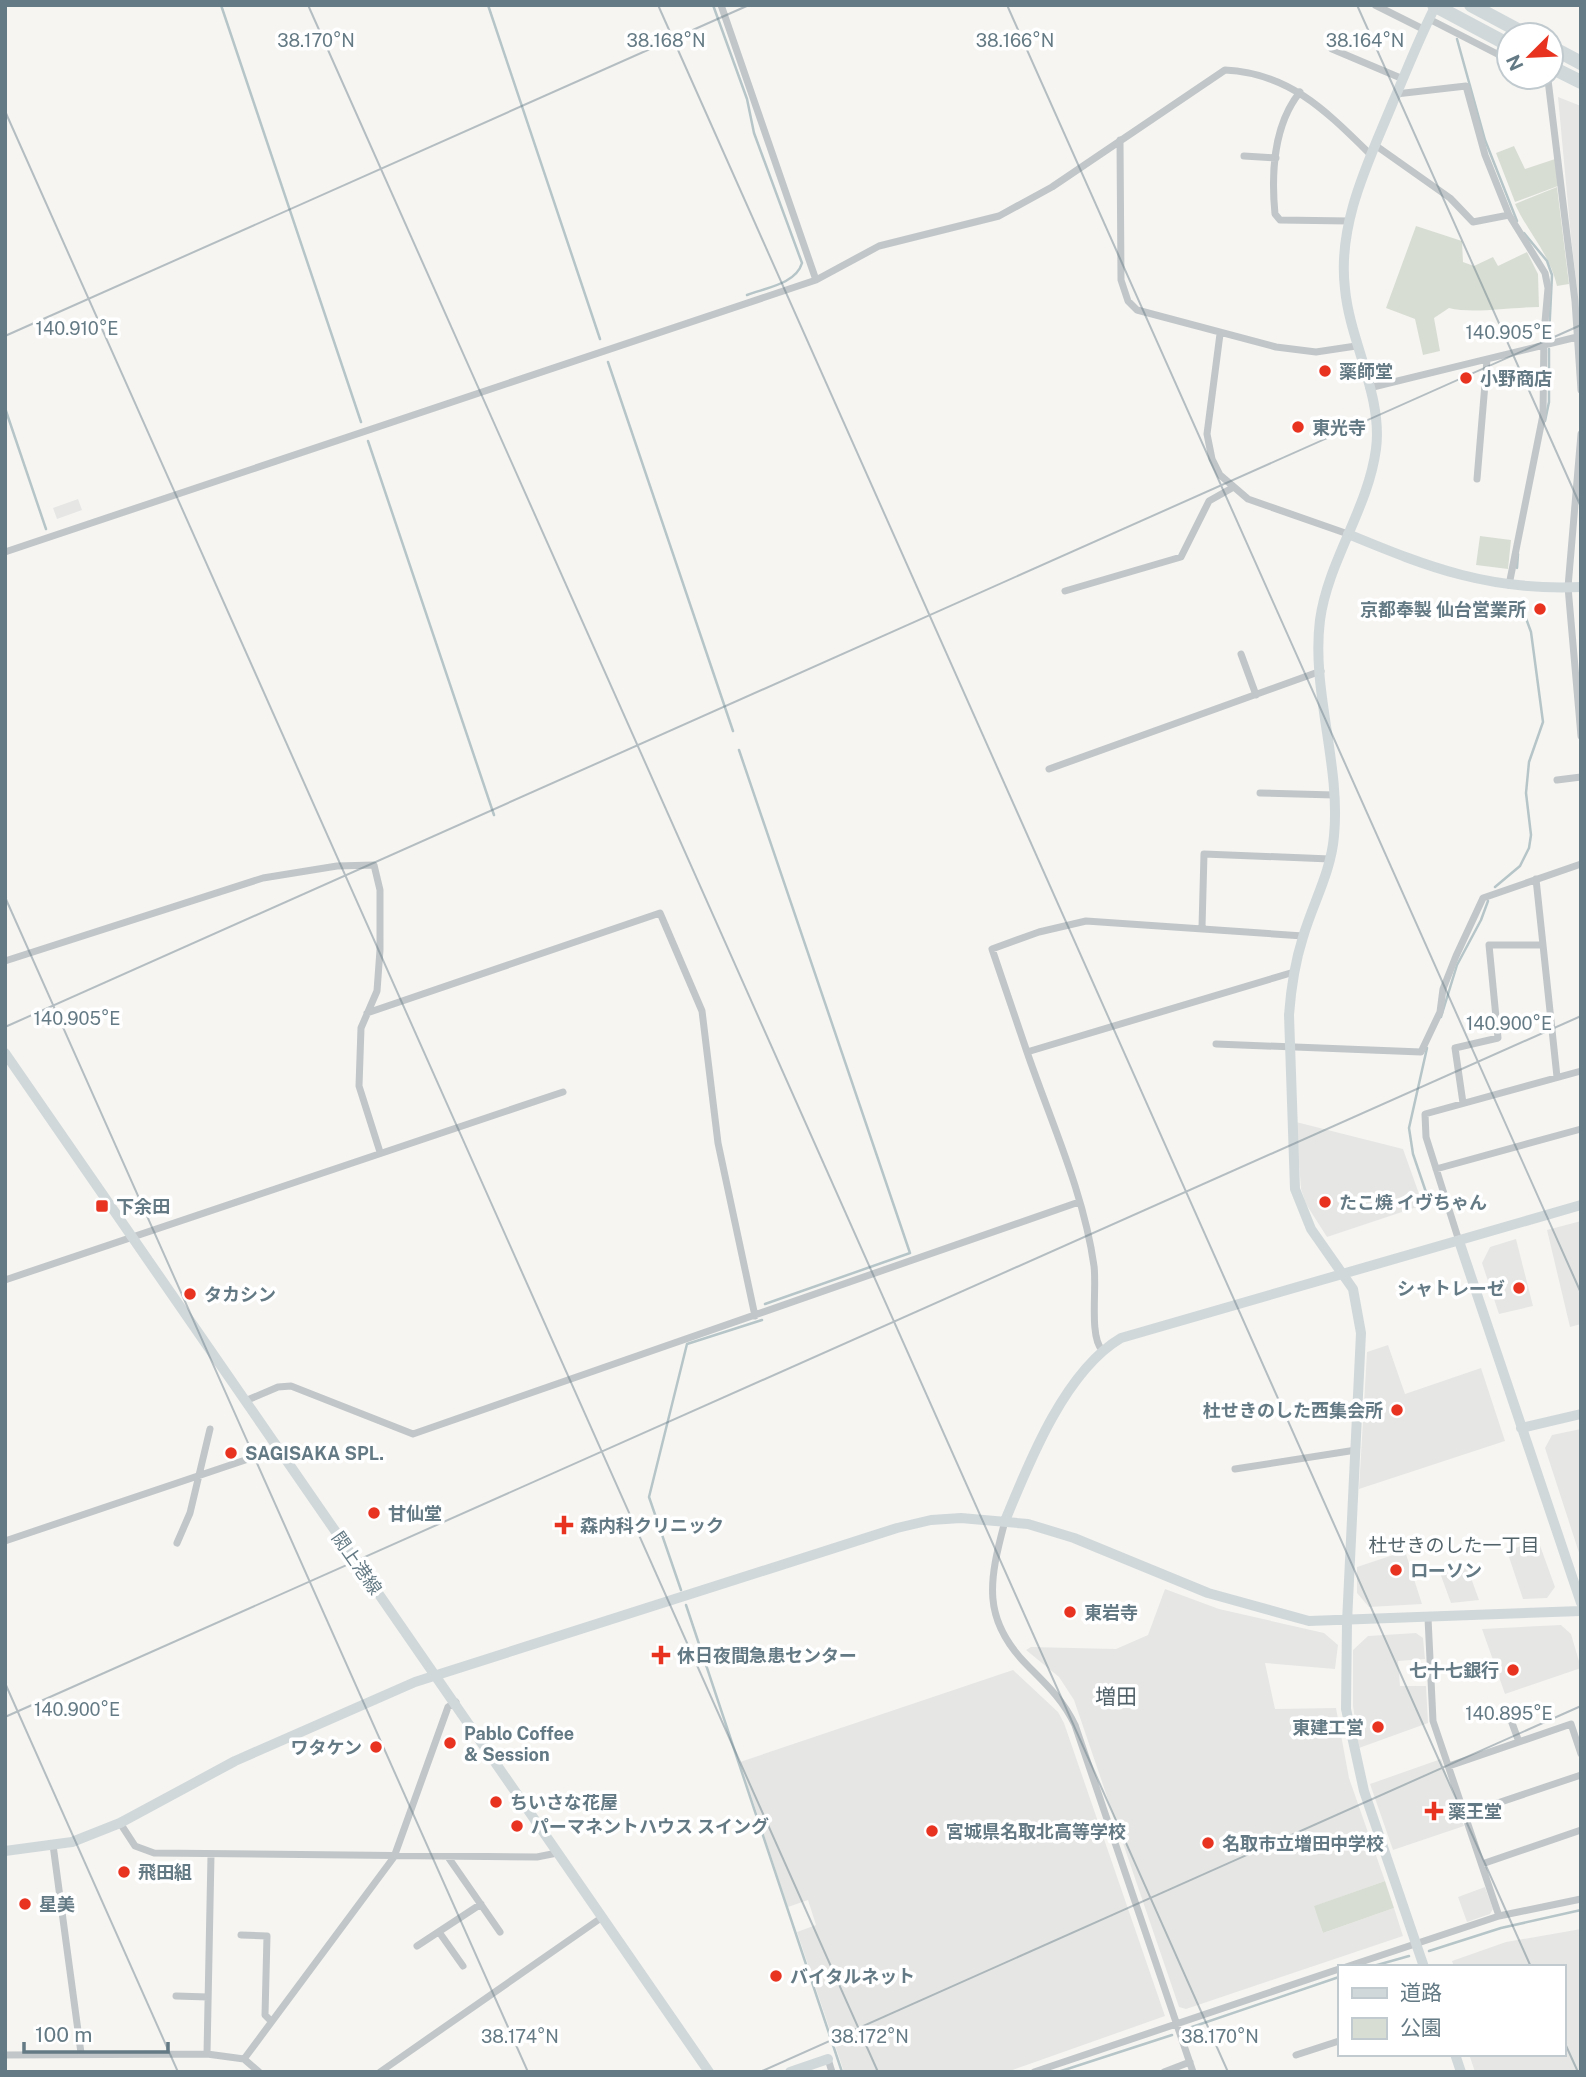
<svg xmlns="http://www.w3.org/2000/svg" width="1586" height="2077" font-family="'Public Sans','Noto Sans JP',sans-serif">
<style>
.built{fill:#e6e7e5}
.green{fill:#d8ddd3}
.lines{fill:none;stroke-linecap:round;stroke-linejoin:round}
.stream{stroke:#b6c5c8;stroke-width:2.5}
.street{stroke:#c1c6c8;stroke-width:7}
.secondary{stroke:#d1d8da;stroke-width:10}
.highway{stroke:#d1d8da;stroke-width:14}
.ticks{fill:none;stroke:#647a84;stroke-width:2;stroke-opacity:0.45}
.poi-dot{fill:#e83320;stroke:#fff;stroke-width:2.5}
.labels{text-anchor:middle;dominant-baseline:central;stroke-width:7;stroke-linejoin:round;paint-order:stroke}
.poi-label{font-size:18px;font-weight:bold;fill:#647a84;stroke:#fff;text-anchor:start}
.street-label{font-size:18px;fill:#647a84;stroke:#fff}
.neighbourhood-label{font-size:19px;fill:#526269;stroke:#fff}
.quarter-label{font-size:21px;fill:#526269;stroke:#fff}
.ticks-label{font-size:18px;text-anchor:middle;fill:#647a84;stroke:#fff;stroke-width:7;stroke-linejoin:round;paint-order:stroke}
</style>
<rect width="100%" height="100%" fill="#f6f5f2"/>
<path class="built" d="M1558,97L1581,106V326L1570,227Z
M78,499L82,510L57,519L53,508Z
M1296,1122L1403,1149L1423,1205L1327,1237L1306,1204L1301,1189Z
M1581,1221V1324L1570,1327L1547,1230Z
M1516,1239L1533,1306L1499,1314L1482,1263L1490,1247Z
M1388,1345L1405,1394L1481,1368L1505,1441L1359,1489L1367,1352Z
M1581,1429V1559L1545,1448L1552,1435Z
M1538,1540L1555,1587L1547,1598L1523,1599L1507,1551Z
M1405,1551L1422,1604L1369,1607L1357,1593V1567Z
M1466,1564L1479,1600L1451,1603L1440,1573Z
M1165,1589L1219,1609L1324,1633L1338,1645L1335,1669L1265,1663L1275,1709L1336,1708L1349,1778L1385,1881L1315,1906L1323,1933L1394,1908L1403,1936L1186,2009L1179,2007L1074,1700L1059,1677L1026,1650L1031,1647L1116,1649L1148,1635Z
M1561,1625L1571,1634L1581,1668L1505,1694L1482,1629Z
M1416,1633L1423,1638L1425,1659L1398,1661L1400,1686H1426L1428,1723L1359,1748L1353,1706V1650L1368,1636Z
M1013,1670L1058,1712L1064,1723L1165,2016L1007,2072H844L797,1932L816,1925L808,1900L788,1907L740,1762Z
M1441,1759L1464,1826L1393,1850L1370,1784Z
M1485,1887L1493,1909L1490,1914L1467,1922L1458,1897Z
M1581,1929V2071L1475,2072L1469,2054H1563V1967H1454L1452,1961L1506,1942Z"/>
<path class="green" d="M1514,146L1525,169L1555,159L1558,186L1515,202L1496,153Z
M1557,187L1569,284L1557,286C1550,254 1528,233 1515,204Z
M1416,226L1462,241L1463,262L1474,266L1493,257L1498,266L1527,252L1538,274L1539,307C1513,307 1472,314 1449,308L1434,318L1440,351L1423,355L1415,319L1386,308Z
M1480,536L1511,540L1508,569L1476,565Z
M1385,1881L1394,1908L1323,1933L1314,1906Z"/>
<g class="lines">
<path class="stream" d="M221,5L361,422
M488,5L600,339
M713,5L747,99L754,133L802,263C796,284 765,288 747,295
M1457,39L1485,140L1517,221
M1524,233L1547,261L1552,275L1549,336
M608,362L733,731
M5,408L46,529
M1545,421L1549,402V349
M368,441L494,815
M1517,568L1518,554
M739,750L910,1253L765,1304
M1495,887L1520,866L1529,848L1531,835L1526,793L1529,762L1543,722L1531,632L1520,602
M1441,1017L1457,965L1481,920L1488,901
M1427,1048L1409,1128L1413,1154L1429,1201
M681,1590L649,1497L687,1344L762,1320
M686,1605L842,2072
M1429,1951L1501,1928L1581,1910
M1370,1967L1409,1956
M1189,2028L1339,1977
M1058,2072L1172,2035"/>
<path class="street" d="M721,5L816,280
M1375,5L1425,30
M1429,19L1509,60
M1332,49L1403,79
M1542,77L1548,80L1575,301L1581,390
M1300,92C1274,124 1271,173 1275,214L1280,220L1349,221
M1396,94L1466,86L1485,155L1509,215L1545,273L1548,288L1544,333L1543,415L1509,585
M1120,140L1121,280L1128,301L1137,310L1276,347L1316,352L1356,346
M1375,145L1450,198L1473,222L1509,215
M1244,156L1276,158
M1220,334L1207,434L1212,459L1220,475L1248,499L1348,534
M1369,388L1577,337
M1581,434L1568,587L1581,736
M1477,479L1487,360
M5,552L816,280L879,246L999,216L1052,187L1225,70C1290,73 1327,112 1371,155
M1065,591L1181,557L1209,501L1232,488
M1241,654L1256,695
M1049,769L1321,671
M1557,780L1581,777
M1260,793L1334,795
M1536,879L1557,1077
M1202,927L1204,854L1330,859
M5,961L263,878L337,866L374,865L380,890V950L377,991L361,1028L359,1086L380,1152
M367,1013L660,913L702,1011L718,1143L755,1316
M1216,1044L1421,1052L1440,1012L1443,989L1456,956L1483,898L1581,864
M1027,1052L992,949L1039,932L1086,921L1303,936
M1463,1103L1455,1048L1498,1038L1489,945H1542
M1436,1169L1581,1129
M1459,1241L1426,1137L1425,1114L1581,1071
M5,1280L563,1092
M1102,1350C1089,1336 1097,1288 1094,1266C1084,1193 1051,1122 1027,1052L1294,972
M245,1401L278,1387L291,1386L413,1434L1079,1202
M1235,1469L1356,1450
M1005,1521C989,1581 981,1619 1028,1666C1048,1686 1063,1700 1075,1725L1193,2072
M5,1541L278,1449
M177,1543L190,1513L210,1429
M1428,1618L1433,1721L1499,1916
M1508,1712L1519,1742
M1449,1766L1571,1724L1581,1754
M1465,1814L1581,1775
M120,1823L135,1846L154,1853L537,1857L557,1853
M53,1845L81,2053
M448,1857L500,1932
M1482,1864L1581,1830
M439,1932L463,1966
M241,1935L267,1936L265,2015L271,2021
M417,1946L481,1904
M1346,1967L1499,1916L1581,1899
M176,1996L208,1997
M207,2054L211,1855
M5,2055L207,2054L244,2059
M1296,2055L1339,2041
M828,2059L832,2072
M259,2072L244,2059L394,1857L448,1707L456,1702
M380,2072L601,1918
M1034,2072L1339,1969
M1164,2072L1190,2062"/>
<path class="secondary" d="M1348,534C1430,568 1490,591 1581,587
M5,1053L709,2072
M1459,1241L1581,1603
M1521,1428L1581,1414
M1005,1521C1029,1462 1065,1371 1121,1338L1581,1205
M5,1851L72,1842L120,1823L235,1761L415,1682L897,1528L931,1520L961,1518L1028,1524L1074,1538L1208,1593L1309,1621L1581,1611
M1424,1967L1364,1791L1346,1709L1347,1622L1361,1333L1353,1289L1311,1229L1295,1189L1289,1015C1291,988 1295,962 1303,937C1313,903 1331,872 1334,836C1341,765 1311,690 1320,620C1328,561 1368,509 1376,449C1383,396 1350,342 1345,289C1337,223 1369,161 1393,102C1407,70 1420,36 1436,5
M1455,2054L1461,2072
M790,2072L828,2059"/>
<path class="highway" d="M1434,5L1509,45
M1471,5L1527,35
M1551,47L1581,63
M1551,67L1581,82"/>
</g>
<path class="ticks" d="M308,5L1228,2072M658,5L1531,1967M1007,5L1581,1293M1357,5L1581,507M5,111L878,2072M5,336L749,5M5,897L528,2072M5,1027L1581,325M5,1683L178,2072M5,1717L1581,1016M1563,2039L1578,2072M760,2072L1581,1706"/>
<g class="poi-dot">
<circle cx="1325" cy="371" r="7"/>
<circle cx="1466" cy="378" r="7"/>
<circle cx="1298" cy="427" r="7"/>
<circle cx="1540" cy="609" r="7"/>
<circle cx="1325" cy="1202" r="7"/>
<rect x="95" y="1199" width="14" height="14" rx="3.5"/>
<circle cx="1519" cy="1288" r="7"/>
<circle cx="190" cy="1294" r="7"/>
<circle cx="1397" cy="1410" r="7"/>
<circle cx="231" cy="1453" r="7"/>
<circle cx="374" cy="1513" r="7"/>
<path d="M560.5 1514.5h7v7h7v7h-7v7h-7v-7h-7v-7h7z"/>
<circle cx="1396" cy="1570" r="7"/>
<circle cx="1070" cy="1612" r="7"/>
<path d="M657.5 1644.5h7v7h7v7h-7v7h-7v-7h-7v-7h7z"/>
<circle cx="1513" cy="1670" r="7"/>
<circle cx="1378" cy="1727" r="7"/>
<circle cx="450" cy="1743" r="7"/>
<circle cx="376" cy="1747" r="7"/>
<circle cx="496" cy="1802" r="7"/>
<path d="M1430.5 1800.5h7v7h7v7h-7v7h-7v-7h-7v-7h7z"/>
<circle cx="517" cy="1826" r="7"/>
<circle cx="932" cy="1831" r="7"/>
<circle cx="1208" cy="1843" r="7"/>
<circle cx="124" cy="1872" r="7"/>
<circle cx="25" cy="1904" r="7"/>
<circle cx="776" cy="1976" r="7"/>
</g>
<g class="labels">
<g class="poi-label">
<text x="1339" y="371">薬師堂</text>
<text x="1480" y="378">小野商店</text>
<text x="1312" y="427">東光寺</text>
<text x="1526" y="609" text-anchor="end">京都奉製 仙台営業所</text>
<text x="1339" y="1202">たこ焼 イヴちゃん</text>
<text x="116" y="1206">下余田</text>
<text x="1505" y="1288" text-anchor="end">シャトレーゼ</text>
<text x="204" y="1294">タカシン</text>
<text x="1383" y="1410" text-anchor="end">杜せきのした西集会所</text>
<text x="245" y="1453">SAGISAKA SPL.</text>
<text x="388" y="1513">甘仙堂</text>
<text x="580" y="1525">森内科クリニック</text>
<text x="1410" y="1570">ローソン</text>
<text x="1084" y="1612">東岩寺</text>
<text x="677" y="1655">休日夜間急患センター</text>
<text x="1499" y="1670" text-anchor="end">七十七銀行</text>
<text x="1364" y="1727" text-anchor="end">東建工営</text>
<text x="464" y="1733">Pablo Coffee<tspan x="464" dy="21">&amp; Session</tspan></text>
<text x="362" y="1747" text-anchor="end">ワタケン</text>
<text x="510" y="1802">ちいさな花屋</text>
<text x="1448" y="1811">薬王堂</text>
<text x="531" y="1826">パーマネントハウス スイング</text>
<text x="946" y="1831">宮城県名取北高等学校</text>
<text x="1222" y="1843">名取市立増田中学校</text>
<text x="138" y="1872">飛田組</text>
<text x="39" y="1904">星美</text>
<text x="790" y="1976">バイタルネット</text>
</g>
<g class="street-label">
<text transform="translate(357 1563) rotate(55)">閖上港線</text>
</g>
<g class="neighbourhood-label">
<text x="1454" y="1545">杜せきのした一丁目</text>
</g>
<g class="quarter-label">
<text x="1116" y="1696">増田</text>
</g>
</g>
<g class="ticks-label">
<text x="1015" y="47">38.166°N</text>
<text x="316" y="47">38.170°N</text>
<text x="666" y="47">38.168°N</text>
<text x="1365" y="47">38.164°N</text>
<text x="77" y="335">140.910°E</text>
<text x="1509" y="339">140.905°E</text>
<text x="77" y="1025">140.905°E</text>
<text x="1509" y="1030">140.900°E</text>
<text x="77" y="1716">140.900°E</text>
<text x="1509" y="1720">140.895°E</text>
<text x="520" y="2043">38.174°N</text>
<text x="870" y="2043">38.172°N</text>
<text x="1220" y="2043">38.170°N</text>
</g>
<rect width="1586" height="2077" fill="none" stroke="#647a84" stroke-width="14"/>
<rect x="1338" y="1965" width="228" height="91" fill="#ffffff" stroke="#c1cace" stroke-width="2"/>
<rect x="1352" y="1988" width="35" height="10" fill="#d1d8da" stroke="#c1cace" stroke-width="2"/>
<text x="1400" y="2000" font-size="21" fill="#647a84">道路</text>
<rect x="1352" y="2018" width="35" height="21" fill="#d8ddd3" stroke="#c1cace" stroke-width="2"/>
<text x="1400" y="2035" font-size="21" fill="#647a84">公園</text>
<g transform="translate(1530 56) rotate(246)"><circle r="33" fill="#ffffff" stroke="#c1cace" stroke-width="2"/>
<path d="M0-5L12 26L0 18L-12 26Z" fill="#e83320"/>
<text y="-10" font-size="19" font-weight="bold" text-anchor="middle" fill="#647a84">N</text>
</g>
<path d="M24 2042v10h144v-10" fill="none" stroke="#647a84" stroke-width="3.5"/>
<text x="35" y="2042" font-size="21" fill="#647a84" stroke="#ffffff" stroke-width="5" paint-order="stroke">100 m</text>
</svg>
